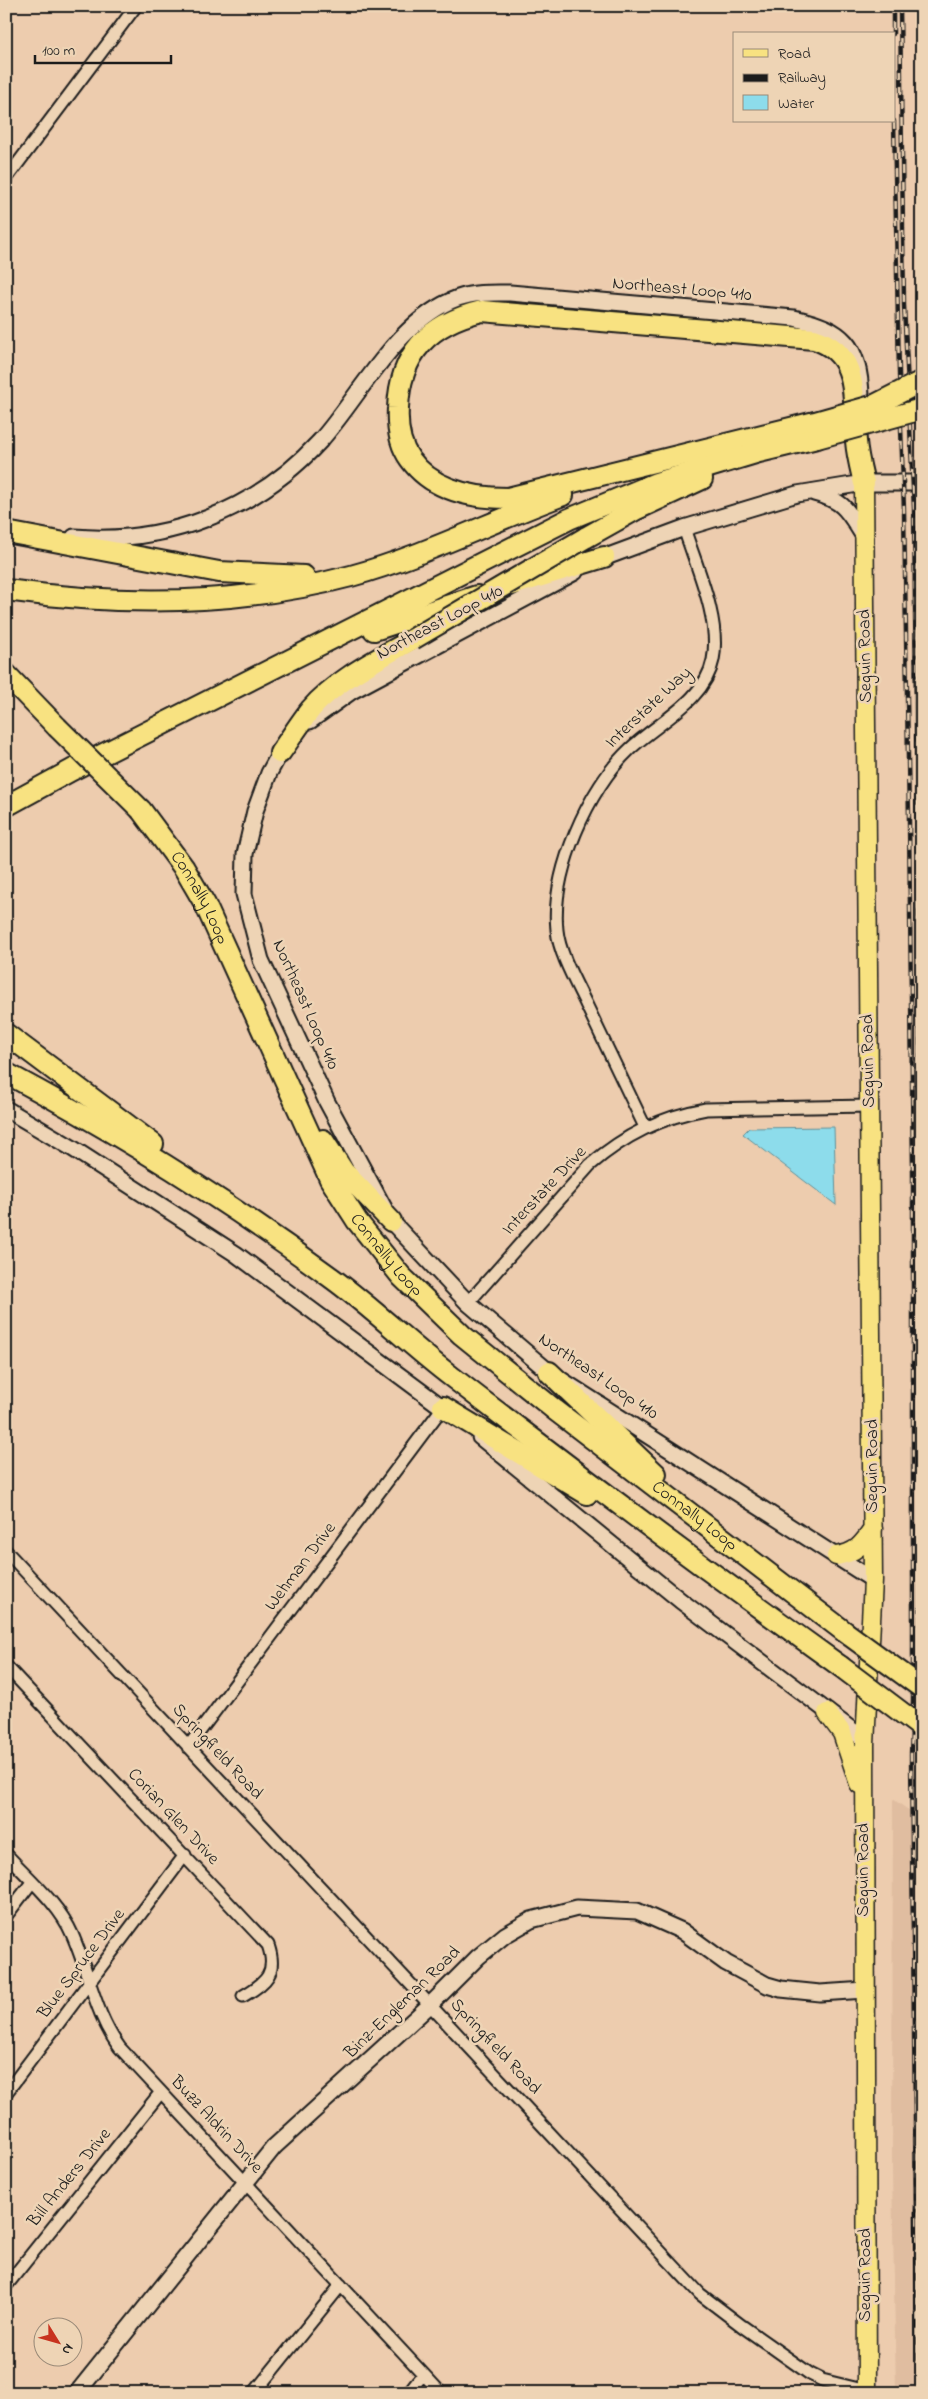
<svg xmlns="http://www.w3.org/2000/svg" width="928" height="2399" font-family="'Indie Flower',sans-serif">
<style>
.built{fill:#e0bda0}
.water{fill:#8ddceb;stroke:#608f98}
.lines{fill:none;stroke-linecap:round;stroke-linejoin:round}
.street-casing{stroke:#1c1c1c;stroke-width:15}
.secondary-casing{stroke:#1c1c1c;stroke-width:19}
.primary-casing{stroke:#1c1c1c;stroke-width:21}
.highway-casing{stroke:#1c1c1c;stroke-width:24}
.street{stroke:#eed4b5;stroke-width:11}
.secondary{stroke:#eed4b5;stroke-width:15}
.primary{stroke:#f8e281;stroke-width:18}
.highway{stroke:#f8e281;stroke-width:20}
.rail-casing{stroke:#1c1c1c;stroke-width:4.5}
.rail{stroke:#eed4b5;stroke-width:2.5;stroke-dasharray:8;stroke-linecap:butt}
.highway-bridge-casing{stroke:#1c1c1c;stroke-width:24;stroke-linecap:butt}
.highway-bridge{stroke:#f8e281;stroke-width:20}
.labels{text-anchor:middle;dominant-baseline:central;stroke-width:5;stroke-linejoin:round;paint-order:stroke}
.street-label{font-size:18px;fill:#1c1c1c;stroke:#eed4b5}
</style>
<rect width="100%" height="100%" fill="#edccae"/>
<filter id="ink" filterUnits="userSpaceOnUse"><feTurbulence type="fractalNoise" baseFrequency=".02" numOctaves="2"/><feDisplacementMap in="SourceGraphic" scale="10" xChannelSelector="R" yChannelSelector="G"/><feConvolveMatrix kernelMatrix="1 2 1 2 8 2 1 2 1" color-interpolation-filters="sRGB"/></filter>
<g filter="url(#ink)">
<path class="built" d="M893,1799L922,1820V2393H896L892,2171Z"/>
<path class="water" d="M834,1127L836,1205L743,1134L749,1128Z"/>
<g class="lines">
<g class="street-casing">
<path id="street" d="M6,179L136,6
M645,1127C625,1086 606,1045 586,1004C576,983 559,953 557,930C551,873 588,788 630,749C658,722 705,701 713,660C721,620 696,566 684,528
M468,1303L590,1165C625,1135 661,1117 706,1109L870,1106
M6,1551L700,2294L742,2326L810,2374L822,2380L867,2391
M6,1666L268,1945C278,1973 266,1983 243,1996
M188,1747L443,1407
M6,1854C29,1879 59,1904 72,1934C89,1972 95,2015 120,2048L441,2393
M6,1916L32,1882
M6,2093L185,1855
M6,2286L161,2092
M254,2393L341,2285
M408,2393L423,2374"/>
</g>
<g class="secondary-casing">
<path id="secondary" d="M814,493C846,501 848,512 865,538
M74,537C167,545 257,510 320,441C361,395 397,320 458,298C475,292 493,293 510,293L794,318C843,329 860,345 861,397
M595,561L684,528L797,494L864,483H922
M310,721L352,691L575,572
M287,745L280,753L269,773L255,811L245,854L244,894L261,960L327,1102L391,1221L468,1303L549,1372L873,1580
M6,1109L72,1148L236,1254L450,1413
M480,1437L681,1601L865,1740
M77,2393L274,2147L431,2004L478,1957L505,1935L531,1920L577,1908L637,1911L682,1931L726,1963L767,1985L781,1989L820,1993L865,1990"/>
</g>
<g class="primary-casing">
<path id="primary" d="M864,483L873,1580L865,1745L867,2393
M836,1556C856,1553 862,1545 873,1529
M827,1713L842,1733L859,1784"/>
</g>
<g class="highway-casing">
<g id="highway">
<path d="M815,422L508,498C472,498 432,490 410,459C399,444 397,425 398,408C400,353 430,323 482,311L814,339C862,354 852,401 856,441C857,455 861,470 864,483"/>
<path d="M6,532L219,572L304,576"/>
<path d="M585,538L635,510L702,479"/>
<path d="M512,585L604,557"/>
<path d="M6,590C122,606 238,606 351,576C424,556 492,521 563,495"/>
<path d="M374,630L477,596"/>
<path d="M6,674L57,727"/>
<path d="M280,753C290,739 300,723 311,709C337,679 379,659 413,639"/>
<path d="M6,806L72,770L569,519L656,483L759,452L817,438"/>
<path id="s1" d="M141,810L184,868L205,904L330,1179L357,1221L401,1276L462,1335L555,1410L845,1632"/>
<path d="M6,1034L153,1144"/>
<path d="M6,1073C120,1134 229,1202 333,1279C374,1309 411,1346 452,1377C580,1476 709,1572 840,1666"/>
<path d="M323,1140L344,1172L391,1221"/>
<path d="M549,1372L656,1474"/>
<path d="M443,1407L587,1494"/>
</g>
</g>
<use href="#street" class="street"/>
<use href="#secondary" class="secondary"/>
<use href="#primary" class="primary"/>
<use href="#highway" class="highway"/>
<g class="rail-casing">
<path id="rail" d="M893,6V34
M900,6L904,305L914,509L920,1091
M894,121L899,373L904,510L909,820L913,1172V1701L911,1755L918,2393
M920,1166L922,1285
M920,1654L922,1391
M919,1801V1714"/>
</g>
<use href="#rail" class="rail"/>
<g class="highway-bridge-casing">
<path id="highway-bridge" d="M815,422L875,405L922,381
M817,438L922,409
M413,639L585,538
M57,727L141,810
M845,1632L922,1688
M840,1666L922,1728"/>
</g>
<use href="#highway-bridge" class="highway-bridge"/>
</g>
</g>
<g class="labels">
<g class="street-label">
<text transform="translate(682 290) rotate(5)">Northeast Loop 410</text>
<text transform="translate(440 623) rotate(-28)">Northeast Loop 410</text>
<text transform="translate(866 656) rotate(-91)">Seguin Road</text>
<text transform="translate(649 708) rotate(-43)">Interstate Way</text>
<text stroke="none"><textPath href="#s1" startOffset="106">Connally Loop</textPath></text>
<text transform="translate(305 1005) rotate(66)">Northeast Loop 410</text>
<text transform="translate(869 1061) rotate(-91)">Seguin Road</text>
<text transform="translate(545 1191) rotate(-47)">Interstate Drive</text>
<text stroke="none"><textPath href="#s1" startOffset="511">Connally Loop</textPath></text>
<text transform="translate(598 1377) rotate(34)">Northeast Loop 410</text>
<text transform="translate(873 1466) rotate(-90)">Seguin Road</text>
<text stroke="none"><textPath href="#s1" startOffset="916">Connally Loop</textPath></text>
<text transform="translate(301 1567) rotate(-53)">Wehman Drive</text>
<text transform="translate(217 1752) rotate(47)">Springfield Road</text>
<text transform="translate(173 1817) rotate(47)">Corian Glen Drive</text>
<text transform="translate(864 1870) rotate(-90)">Seguin Road</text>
<text transform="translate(82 1964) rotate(-53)">Blue Spruce Drive</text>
<text transform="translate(403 2003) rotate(-44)">Binz-Engleman Road</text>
<text transform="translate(495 2047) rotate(47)">Springfield Road</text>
<text transform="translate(216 2125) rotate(47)">Buzz Aldrin Drive</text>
<text transform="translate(70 2178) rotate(-51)">Bill Anders Drive</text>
<text transform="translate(866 2275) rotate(-90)">Seguin Road</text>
</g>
</g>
<rect width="928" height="2399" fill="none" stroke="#eed4b5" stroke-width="25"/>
<rect x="12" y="12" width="903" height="2374" fill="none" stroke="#1c1c1c" stroke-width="2" filter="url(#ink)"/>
<rect x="733" y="32" width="162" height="90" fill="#eed4b5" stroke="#9a8a78"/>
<rect x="743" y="49" width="25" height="8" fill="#f8e281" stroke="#9a8a78"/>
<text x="778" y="58" font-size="15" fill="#1c1c1c">Road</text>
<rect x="743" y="74" width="25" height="8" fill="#1c1c1c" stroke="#9a8a78"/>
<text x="778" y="82" font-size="15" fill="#1c1c1c">Railway</text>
<rect x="743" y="95" width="25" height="15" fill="#8ddceb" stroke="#9a8a78"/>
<text x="778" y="108" font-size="15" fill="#1c1c1c">Water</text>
<g transform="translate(58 2342) rotate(127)"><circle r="24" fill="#eed4b5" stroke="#9a8a78"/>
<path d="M0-4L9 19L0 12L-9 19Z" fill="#c8321e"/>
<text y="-8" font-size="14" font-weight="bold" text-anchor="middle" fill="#1c1c1c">N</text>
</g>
<path d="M35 55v8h136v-8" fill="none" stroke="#1c1c1c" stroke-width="2.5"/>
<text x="42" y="55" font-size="15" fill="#1c1c1c" stroke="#eed4b5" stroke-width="4" paint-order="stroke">100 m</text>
</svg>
